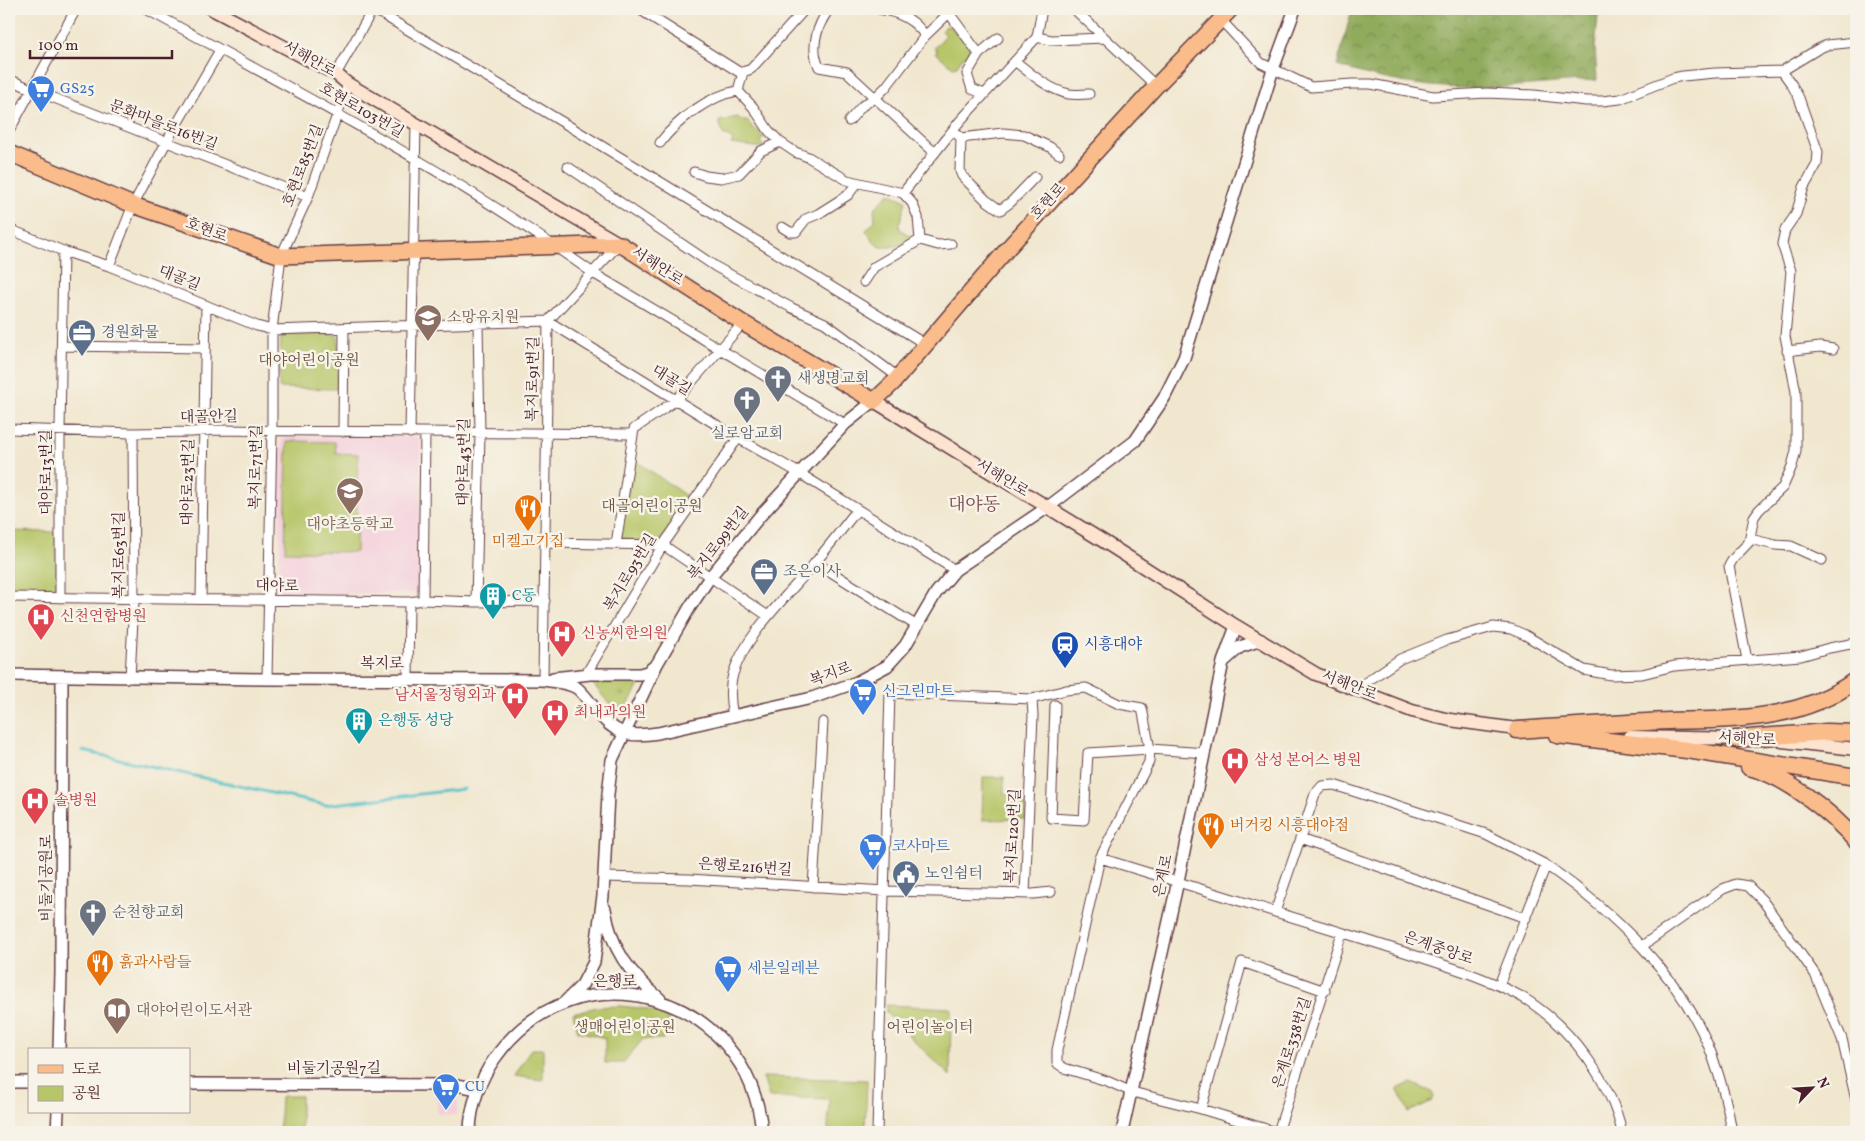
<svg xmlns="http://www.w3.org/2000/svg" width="1865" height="1141" font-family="Vollkorn,'Noto Serif KR',serif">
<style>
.built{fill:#f4cfdd}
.grass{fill:url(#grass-tufts);stroke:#80724a}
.forest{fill:url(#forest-crowns);stroke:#6e6544}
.park{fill:#b7c669;stroke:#80724a}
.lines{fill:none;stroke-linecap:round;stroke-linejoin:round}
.stream{stroke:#52c0c7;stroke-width:3}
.minor-casing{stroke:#633d44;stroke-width:11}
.tertiary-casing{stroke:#633d44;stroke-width:14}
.secondary-casing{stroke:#633d44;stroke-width:15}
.primary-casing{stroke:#633d44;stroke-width:18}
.motorway-casing{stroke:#633d44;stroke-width:19}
.minor{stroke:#fff;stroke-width:9}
.tertiary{stroke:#fff;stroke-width:11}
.secondary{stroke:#fde4d1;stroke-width:12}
.primary{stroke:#fabc8b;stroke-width:15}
.motorway{stroke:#fabc8b;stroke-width:16}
.labels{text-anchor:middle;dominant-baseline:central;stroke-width:5;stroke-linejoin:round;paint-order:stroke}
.street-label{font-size:15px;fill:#4a1f2b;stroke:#f7f3e8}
.shop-label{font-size:15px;fill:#366cbe;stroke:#f7f3e8;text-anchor:start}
.education-label{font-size:15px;fill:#785e54;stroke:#f7f3e8;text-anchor:start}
.service-label{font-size:15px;fill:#4e5e75;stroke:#f7f3e8;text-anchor:start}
.park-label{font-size:15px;fill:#6b513e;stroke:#f7f3e8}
.worship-label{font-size:15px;fill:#5b616d;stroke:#f7f3e8;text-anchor:start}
.food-label{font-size:15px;fill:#c56008;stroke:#f7f3e8;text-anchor:start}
.culture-label{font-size:15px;fill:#0d838f;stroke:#f7f3e8;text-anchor:start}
.health-label{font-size:15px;fill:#be3a42;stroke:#f7f3e8;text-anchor:start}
.transit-label{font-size:15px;fill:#164399;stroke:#f7f3e8;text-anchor:start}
.quarter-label{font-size:18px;fill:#7b4a4e;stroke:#f7f3e8}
</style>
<defs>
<pattern id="grass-tufts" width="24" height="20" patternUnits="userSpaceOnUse" patternTransform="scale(1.25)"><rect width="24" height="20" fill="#b7c669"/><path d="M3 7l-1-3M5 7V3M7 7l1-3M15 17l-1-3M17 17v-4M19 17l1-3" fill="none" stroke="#97a057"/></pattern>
<pattern id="forest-crowns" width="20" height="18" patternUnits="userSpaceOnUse" patternTransform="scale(1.25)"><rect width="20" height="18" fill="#91ab5d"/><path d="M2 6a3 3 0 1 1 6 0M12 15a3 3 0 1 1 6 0" fill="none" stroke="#788b4d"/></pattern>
</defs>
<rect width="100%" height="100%" fill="#f7f3e8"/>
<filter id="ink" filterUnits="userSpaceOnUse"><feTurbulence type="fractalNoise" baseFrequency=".02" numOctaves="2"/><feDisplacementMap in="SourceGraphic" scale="10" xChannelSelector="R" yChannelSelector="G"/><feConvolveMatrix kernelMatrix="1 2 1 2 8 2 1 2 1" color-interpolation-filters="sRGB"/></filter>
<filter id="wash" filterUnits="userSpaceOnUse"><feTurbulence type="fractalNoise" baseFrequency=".0096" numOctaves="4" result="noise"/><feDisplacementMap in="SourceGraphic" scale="20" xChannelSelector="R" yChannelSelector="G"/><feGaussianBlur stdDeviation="1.12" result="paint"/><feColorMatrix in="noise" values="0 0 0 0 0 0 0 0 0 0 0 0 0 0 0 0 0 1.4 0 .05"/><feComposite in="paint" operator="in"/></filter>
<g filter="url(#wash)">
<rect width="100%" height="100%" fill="#f1e7cf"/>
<path class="built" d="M285,437H421L419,593L284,594L279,588L281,441Z
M437,1093L455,1094L458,1101L457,1115L437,1114Z"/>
<path class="grass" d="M639,679L641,681L622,716L618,715L590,680Z"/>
<path class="forest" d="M1352,9H1625L1598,16L1595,47L1597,80C1556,82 1513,88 1472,88C1425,88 1381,80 1337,66Z"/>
<path class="park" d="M946,26H950L957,35H961L970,49L968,54L962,58L957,66L953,67L936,53L937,50L934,48L946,35L942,31Z
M738,117L741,120L749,122L753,129L757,130L764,137L760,142L764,146L763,148L731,144L733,140L723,134L719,121Z
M889,193L906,201L899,225L901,230L914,238C910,242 906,243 900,245C880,250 876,248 866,230L875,221L874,209Z
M284,334L336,335L338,338L337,389L279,388L281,336Z
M287,441L335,442L336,453L358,454L356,552L285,551Z
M635,460L689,498L661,541L619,540L618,538Z
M9,531L56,532L57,588L52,592L9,591Z
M983,777H1004V794L1025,793L1026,819L982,820Z
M886,1005L951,1008L950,1076L886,1013Z
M621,1006L645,1009L669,1017L663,1039H643L623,1063H605V1038L578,1031L573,1013L597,1007Z
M531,1049H543V1080L514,1076Z
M763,1077L867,1080L865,1132H828L829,1099L769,1097Z
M1411,1083L1432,1092L1434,1097L1432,1101L1409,1112L1397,1089Z
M283,1096H301V1132L279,1131L281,1097Z"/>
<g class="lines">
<path class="stream" d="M83,751L325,805L464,789"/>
</g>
</g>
<g filter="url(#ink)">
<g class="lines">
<g class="minor-casing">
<path id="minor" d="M146,9C297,92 452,172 593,273L845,424
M373,9L574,129L925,344
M639,9L739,72H743L751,69L805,9
M829,9C817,26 810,47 819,67L847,72L935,153
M1074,9L1156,86
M949,13L979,54L967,74L972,89L984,94
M1221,20L1261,63L1311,87L1352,84H1371L1433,96L1487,93L1534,95L1586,101H1602L1620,99L1673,78L1683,76L1715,73L1782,71L1818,49L1827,45L1856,42
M925,36L953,9
M1037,37L1051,40L1105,38
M979,54L998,38
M1015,61C1030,73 1049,90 1069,94C1075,95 1083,94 1089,94
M743,72L738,91L753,107L769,131L780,142L795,152L808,157L847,180L903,193L912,203L918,217L920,240L938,245L951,244
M336,74L373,9
M9,79L31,89L308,197
M849,121L862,106L876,97L886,87L925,36C915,19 898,12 879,9
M953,130L961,138L960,171L962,176L986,200L1000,210L1011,202L1035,177
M9,131L76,9
M961,138L1003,133L1024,135L1050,147L1059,154
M660,143C677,120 710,95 738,91
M568,167L716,267L792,308L825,323L898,377
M694,172L706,176L721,178L739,174L761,151L780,142
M903,193L960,121L1037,37L1042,9
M782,227L790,232H796L806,219L818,214L848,195L857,183
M9,229L63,251L109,266L257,326L272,330L548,321L738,438L799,473L955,570
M109,266L133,205L167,141L220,50
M864,282L874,267L920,240
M62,346L204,348
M1787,351L1820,347L1833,349
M9,429L133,433L192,432L215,430L633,434
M343,432L344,328
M410,433L416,123
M1750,539L1775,545L1791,546L1822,560
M546,543L663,545L768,616
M616,544L634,429L676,400L743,323
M815,562L917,626
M9,597L409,602L423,600L476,602L545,601
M60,598V431L63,251
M201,599L206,305
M423,600L425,433
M476,602L480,433L478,323
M1747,660L1729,566L1733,559L1749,542L1754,517L1759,510L1783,487L1792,466L1796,451V392L1785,336L1791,271L1782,244L1785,230L1796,214L1804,187L1817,164L1818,152L1799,98L1792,85L1782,71
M586,674L663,545L738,438
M130,678L134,599L133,433
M267,679L272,431V330L281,256L308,197L348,84
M408,679L409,602
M543,680L548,321L619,244
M1356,689L1400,659L1447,640L1493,627L1511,629L1525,635L1584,670L1611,675L1642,674L1674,666L1801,656L1829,648L1856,643
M1055,705L1051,818L1084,820L1088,753L1150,749L1205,753
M733,716C730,702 729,688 733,674C745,635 788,595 814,564C829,546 843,528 857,510
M1100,858C1187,884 1273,912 1360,938C1395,949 1430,960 1465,972C1487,980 1510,989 1530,1002C1573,1031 1611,1082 1622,1132
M603,877L689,879L885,891L1033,894L1051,892
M813,887L823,722
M1025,894L1033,716L1032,699
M1275,912L1300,839
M1526,918L1300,839L1315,794L1322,786L1334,785L1486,834L1546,865
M1642,946L1723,889L1736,884L1748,886L1763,901L1815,974L1842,1039L1856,1100
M1499,985L1546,865C1612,911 1683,977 1712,1055C1721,1080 1728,1106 1732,1132
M1201,1109L1242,962L1325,991
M877,1132L890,693L1032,699L1066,690L1086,688L1119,704L1142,708L1150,749L1149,762L1100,858L1057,1050V1063L1064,1068L1107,1081L1132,1092L1201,1109L1276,1132
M1278,1132L1342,933"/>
</g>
<g class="tertiary-casing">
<path id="tertiary" d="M1224,661L1240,647L1261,640
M9,675L267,679L543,680C554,682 567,682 577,688C584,694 589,701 595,709C614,734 627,738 658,733L812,698L857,682L887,666L905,646L936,593L955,570L1048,507L1135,441L1164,398L1184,358L1273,69L1295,9
M553,678L590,674H640L647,672L656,665
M605,909C611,949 629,973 660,999
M563,1004L582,985L594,962L603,896L608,794L612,760L657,664L690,607L710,577L760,516L845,424L874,401
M59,1050L61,973L62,677
M9,1082H29
M189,1084L457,1085L478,1089
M57,1132L58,1112
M470,1132C470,1107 480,1079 495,1058C576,943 750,993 762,1132
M1122,1132L1178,881L1223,662L1236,626"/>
</g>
<g class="secondary-casing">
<path id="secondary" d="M212,9L336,74L348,84L620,244
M874,401L1103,541L1236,626L1316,674L1412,711L1450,720L1524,730
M1629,737L1744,739
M1782,741L1856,749"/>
</g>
<g class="primary-casing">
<path id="primary" d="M9,153L133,205L281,256L620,244L743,323L874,401L893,383L1009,247L1156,86L1231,9"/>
</g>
<g class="motorway-casing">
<path id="motorway" d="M1517,730C1561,727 1604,724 1647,722C1719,718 1794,726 1856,680
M1557,735L1687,750L1856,777
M1735,739L1827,732L1856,733
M1749,767C1786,776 1831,812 1856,841"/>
</g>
<use href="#minor" class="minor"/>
<use href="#tertiary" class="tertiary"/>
<use href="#secondary" class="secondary"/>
<use href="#primary" class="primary"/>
<use href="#motorway" class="motorway"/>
</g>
</g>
<defs>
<g id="supermarket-pin" transform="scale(1.4375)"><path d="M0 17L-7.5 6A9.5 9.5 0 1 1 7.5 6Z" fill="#3f7fe0" stroke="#f7f3e8"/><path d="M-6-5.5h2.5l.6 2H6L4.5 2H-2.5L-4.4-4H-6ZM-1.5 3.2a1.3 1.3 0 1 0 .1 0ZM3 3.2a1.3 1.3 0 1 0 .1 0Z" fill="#fff"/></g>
<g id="school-pin" transform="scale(1.4375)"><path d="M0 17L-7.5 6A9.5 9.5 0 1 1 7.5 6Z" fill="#8d6e63" stroke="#f7f3e8"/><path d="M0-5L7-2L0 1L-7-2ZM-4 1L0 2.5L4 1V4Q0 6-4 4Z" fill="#fff"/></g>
<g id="office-pin" transform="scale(1.4375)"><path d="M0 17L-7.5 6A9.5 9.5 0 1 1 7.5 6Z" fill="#5c6f8a" stroke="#f7f3e8"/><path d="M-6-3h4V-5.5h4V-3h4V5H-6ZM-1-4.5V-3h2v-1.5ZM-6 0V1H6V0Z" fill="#fff"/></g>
<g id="church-pin" transform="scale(1.4375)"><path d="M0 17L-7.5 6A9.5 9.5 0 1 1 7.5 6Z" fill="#6b7280" stroke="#f7f3e8"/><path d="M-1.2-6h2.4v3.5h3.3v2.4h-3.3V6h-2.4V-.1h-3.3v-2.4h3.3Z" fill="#fff"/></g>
<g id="restaurant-pin" transform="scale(1.4375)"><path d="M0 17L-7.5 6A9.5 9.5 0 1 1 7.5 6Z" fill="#e8710a" stroke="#f7f3e8"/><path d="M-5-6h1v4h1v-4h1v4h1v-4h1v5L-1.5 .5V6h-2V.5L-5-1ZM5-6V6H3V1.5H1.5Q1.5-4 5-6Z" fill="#fff"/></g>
<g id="building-pin" transform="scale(1.4375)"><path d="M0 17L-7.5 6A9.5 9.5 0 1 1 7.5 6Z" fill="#0f9aa8" stroke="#f7f3e8"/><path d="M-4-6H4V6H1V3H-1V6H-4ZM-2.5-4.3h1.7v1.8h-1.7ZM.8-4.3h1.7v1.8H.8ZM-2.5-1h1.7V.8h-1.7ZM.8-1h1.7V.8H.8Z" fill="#fff"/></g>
<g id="hospital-pin" transform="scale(1.4375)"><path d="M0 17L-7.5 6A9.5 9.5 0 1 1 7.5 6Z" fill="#e0444e" stroke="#f7f3e8"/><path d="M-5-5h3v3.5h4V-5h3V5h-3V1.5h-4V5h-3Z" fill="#fff"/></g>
<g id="station-pin" transform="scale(1.4375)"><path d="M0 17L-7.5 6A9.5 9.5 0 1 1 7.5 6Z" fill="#1a4fb4" stroke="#f7f3e8"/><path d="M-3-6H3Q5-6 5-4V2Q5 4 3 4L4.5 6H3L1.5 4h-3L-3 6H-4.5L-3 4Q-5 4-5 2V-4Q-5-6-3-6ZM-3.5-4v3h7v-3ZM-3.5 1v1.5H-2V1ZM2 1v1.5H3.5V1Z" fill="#fff"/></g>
<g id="civic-pin" transform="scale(1.4375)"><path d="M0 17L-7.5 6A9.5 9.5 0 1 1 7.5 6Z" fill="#5c6f8a" stroke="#f7f3e8"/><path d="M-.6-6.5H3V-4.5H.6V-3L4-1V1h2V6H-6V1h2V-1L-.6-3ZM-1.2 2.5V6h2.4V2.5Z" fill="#fff"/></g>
<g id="library-pin" transform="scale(1.4375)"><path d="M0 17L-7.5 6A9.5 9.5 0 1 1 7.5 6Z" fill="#8d6e63" stroke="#f7f3e8"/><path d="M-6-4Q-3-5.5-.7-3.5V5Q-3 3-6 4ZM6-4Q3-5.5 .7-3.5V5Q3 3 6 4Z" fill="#fff"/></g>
</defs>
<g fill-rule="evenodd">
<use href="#supermarket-pin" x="41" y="89"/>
<use href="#school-pin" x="428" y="318"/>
<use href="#office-pin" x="82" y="333"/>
<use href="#church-pin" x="778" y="379"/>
<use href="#church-pin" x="747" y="400"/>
<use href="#school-pin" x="350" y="491"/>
<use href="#restaurant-pin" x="528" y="508"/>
<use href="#office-pin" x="764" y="572"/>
<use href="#building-pin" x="493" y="596"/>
<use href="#hospital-pin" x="41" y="617"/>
<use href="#hospital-pin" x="562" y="634"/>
<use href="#station-pin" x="1065" y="645"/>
<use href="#supermarket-pin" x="863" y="692"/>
<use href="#hospital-pin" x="515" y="696"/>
<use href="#hospital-pin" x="555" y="713"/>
<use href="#building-pin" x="359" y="721"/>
<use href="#hospital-pin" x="1235" y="761"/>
<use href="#hospital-pin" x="35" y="801"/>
<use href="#restaurant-pin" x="1211" y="826"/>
<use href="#supermarket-pin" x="873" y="847"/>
<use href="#civic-pin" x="906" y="874"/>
<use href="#church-pin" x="93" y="913"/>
<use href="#restaurant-pin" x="100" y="963"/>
<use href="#supermarket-pin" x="728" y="969"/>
<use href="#library-pin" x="117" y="1011"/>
<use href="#supermarket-pin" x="446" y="1087"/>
</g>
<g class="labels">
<g class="street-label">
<text transform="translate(309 60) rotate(29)">서해안로</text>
<text transform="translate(361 111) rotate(30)">호현로103번길</text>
<text transform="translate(163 126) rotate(21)">문화마을로16번길</text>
<text transform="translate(304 166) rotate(-69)">호현로85번길</text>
<text transform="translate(1049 202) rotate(-48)">호현로</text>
<text transform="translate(206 231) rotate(20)">호현로</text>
<text transform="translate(657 267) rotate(33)">서해안로</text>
<text transform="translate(179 279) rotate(22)">대골길</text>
<text transform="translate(534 379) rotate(-89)">복지로91번길</text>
<text transform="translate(671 381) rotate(32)">대골길</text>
<text transform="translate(209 418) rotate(-1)">대골안길</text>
<text transform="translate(465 462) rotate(-89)">대야로43번길</text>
<text transform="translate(257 467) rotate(-89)">복지로71번길</text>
<text transform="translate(47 472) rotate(-90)">대야로13번길</text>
<text transform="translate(1002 479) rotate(31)">서해안로</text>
<text transform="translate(189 482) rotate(-89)">대야로23번길</text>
<text transform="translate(719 544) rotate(-52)">복지로99번길</text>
<text transform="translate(120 555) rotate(-90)">복지로63번길</text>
<text transform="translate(631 573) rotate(-59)">복지로93번길</text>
<text transform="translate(277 587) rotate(1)">대야로</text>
<text x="382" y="664">복지로</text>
<text transform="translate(831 675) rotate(-20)">복지로</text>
<text transform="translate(1349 686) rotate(21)">서해안로</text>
<text transform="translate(1747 740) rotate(3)">서해안로</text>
<text transform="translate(1014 836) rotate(-87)">복지로120번길</text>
<text transform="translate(745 868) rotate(4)">은행로216번길</text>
<text transform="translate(1164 876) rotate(-78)">은계로</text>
<text transform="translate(47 878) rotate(-90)">비둘기공원로</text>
<text transform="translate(1438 949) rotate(19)">은계중앙로</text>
<text x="615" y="982">은행로</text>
<text transform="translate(1293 1043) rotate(-72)">은계로338번길</text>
<text x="334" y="1069">비둘기공원7길</text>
</g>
<g class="shop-label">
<text x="60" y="89">GS25</text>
<text x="882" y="692">신그린마트</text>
<text x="892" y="847">코사마트</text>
<text x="747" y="969">세븐일레븐</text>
<text x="465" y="1087">CU</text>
</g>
<g class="education-label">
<text x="447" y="318">소망유치원</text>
<text x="350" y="525" text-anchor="middle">대야초등학교</text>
<text x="136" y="1011">대야어린이도서관</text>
</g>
<g class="service-label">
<text x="101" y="333">경원화물</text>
<text x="783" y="572">조은이사</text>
<text x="925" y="874">노인쉼터</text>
</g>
<g class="park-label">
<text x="309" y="361">대야어린이공원</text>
<text x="652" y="507">대골어린이공원</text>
<text x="625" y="1028">생매어린이공원</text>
<text x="930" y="1028">어린이놀이터</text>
</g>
<g class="worship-label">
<text x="797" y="379">새생명교회</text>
<text x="747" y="434" text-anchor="middle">실로암교회</text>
<text x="112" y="913">순천향교회</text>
</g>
<g class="food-label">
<text x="528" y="542" text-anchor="middle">미켈고기집</text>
<text x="1230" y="826">버거킹 시흥대야점</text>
<text x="119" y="963">흙과사람들</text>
</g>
<g class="culture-label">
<text x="512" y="596">C동</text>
<text x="378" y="721">은행동 성당</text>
</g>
<g class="health-label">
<text x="60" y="617">신천연합병원</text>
<text x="581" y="634">신농씨한의원</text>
<text x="496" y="696" text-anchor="end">남서울정형외과</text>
<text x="574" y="713">최내과의원</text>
<text x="1254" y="761">삼성 본어스 병원</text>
<text x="54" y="801">솔병원</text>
</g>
<g class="transit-label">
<text x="1084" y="645">시흥대야</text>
</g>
<g class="quarter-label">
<text x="974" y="505">대야동</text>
</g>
</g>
<rect width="1865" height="1141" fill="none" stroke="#f7f3e8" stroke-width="30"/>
<rect x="28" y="1048" width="162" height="65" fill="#f7f3e8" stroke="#b29e9c"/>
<rect x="38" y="1065" width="25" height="8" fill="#fabc8b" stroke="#b29e9c"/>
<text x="72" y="1074" font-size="15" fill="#4a1f2b">도로</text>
<rect x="38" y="1086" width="25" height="15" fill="#b7c669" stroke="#b29e9c"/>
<text x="72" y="1098" font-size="15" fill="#4a1f2b">공원</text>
<g transform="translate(1812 1088) rotate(65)" stroke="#f7f3e8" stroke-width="4" paint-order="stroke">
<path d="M0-4L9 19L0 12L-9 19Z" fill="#4a1f2b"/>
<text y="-8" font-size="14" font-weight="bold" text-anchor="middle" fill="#4a1f2b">N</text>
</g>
<path d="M30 50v8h142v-8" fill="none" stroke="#4a1f2b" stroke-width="2.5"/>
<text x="38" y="50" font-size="15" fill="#4a1f2b" stroke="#f7f3e8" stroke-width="4" paint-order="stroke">100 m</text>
</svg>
